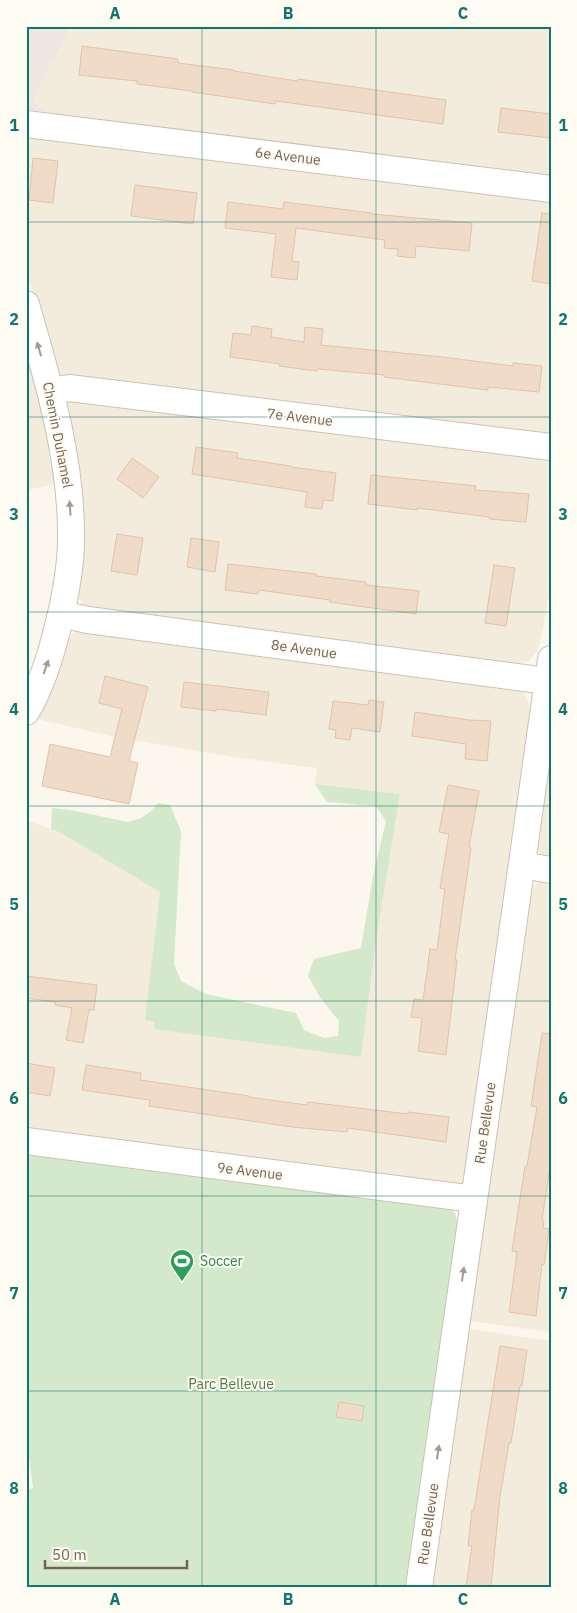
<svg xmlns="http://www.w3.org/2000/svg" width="577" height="1613" font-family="'IBM Plex Sans',sans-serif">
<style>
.residential{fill:#f3ebdc}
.industrial{fill:#ece7e1}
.green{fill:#d4e9cb}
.building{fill:#efdbc7;stroke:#e0c4a8}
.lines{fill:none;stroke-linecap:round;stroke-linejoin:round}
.minor-casing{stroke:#cdc1b3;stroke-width:28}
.minor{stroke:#fff;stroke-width:26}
.oneway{fill:#a6998e}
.grid{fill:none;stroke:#0f766e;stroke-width:1;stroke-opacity:0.55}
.labels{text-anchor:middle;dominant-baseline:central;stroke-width:4;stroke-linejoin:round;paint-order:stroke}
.street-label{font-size:14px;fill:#766251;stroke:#fefbf3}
.leisure-label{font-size:14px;fill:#27864d;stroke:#fefbf3;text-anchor:start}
.park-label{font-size:14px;fill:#527a49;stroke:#fefbf3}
.neatline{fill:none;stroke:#0f766e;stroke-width:2}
.grid-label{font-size:16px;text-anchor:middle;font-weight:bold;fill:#0f766e}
</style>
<rect width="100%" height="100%" fill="#fbf7ed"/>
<path class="residential" d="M69,26H551V178L70,117L47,112L39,107L34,102V95L62,44Z
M26,133L551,198V436L67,378L58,373L26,272Z
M34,365L60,483L26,490V368Z
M73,401L551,458V582L543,629L537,652L528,661L515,665L86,607L78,598L76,591L66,403Z
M82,630L514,688L523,693L528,701L531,710L465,1181L461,1186L26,1131V820L61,833L161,892L146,1020L361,1057L376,941L400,794L315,784L317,768L232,757L115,737L33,718L65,640L76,632Z
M551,736V860L544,857L538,850L537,841Z
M548,880L551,881V1332L469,1321L528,895L533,887L538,882Z
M468,1329L551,1341V1587H433Z"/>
<path class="industrial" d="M26,26H69L62,44L34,95V102L39,107L47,112L26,110Z"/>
<path class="green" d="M315,784L400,794L376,941L361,1057L154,1029L155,1022L145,1020L160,892L61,833L51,829L52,808L71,810L128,822L141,818L150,812L158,803L170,805L181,831L174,964L181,981L206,994L296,1013L304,1030L324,1038L338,1036L339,1021L321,999L308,976L314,959L361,948L374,871L386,821L376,806L327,802Z
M26,1152L450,1209L455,1213L460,1231L409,1587H26V1490L33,1488L26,1434Z"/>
<path class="building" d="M82,46L178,59V63L234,70V71L297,81L298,79L446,100L443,124L276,101L275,104L192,92V91L137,84V81L79,75Z
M501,108L551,114V138L498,132Z
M33,158L58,161L53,203L29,200Z
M135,185L197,193L193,224L131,216Z
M228,202L283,209L284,202L372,213V214L472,223L469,251L416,246L415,258L397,256L398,249L384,248L385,240L296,228L292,261L299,262L297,280L271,277L276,234L225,228Z
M542,213L551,214V284L532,281Z
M252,326L272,329L271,337L304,342L305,327L323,329L321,345L442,357L513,366V363L542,366L539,392L488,387V390L384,377V375L318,369L317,371L279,366L280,364L230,357L233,333L251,335Z
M196,447L238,453L237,458L291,466V467L336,473L333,501L323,500L322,509L305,507L307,492L192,474Z
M132,458L159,477L143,498L117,479Z
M371,475L476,486L475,490L529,494L526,522L489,519L490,517L417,508V510L368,504Z
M117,534L143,538L137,575L111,571Z
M191,538L219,542L215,572L187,567Z
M228,564L316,574V576L366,582V585L419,591L416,614L329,602L330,600L259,590L258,594L225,590Z
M494,565L515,568L506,626L485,623Z
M105,676L148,687L129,761L138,763L129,804L42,786L50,744L110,757L122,709L99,703Z
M184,682L269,692L266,715L216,709V711L181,707Z
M369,700L384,702L380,732L352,728L350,740L335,738L336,730L329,729L333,701L368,705Z
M415,712L469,720L491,721L487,761L465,759L466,744L412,736Z
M448,785L479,791L469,847L471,848L455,960H457L446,1055L418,1051L422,1018L411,1017L414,999L423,1000L430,949L437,950L445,889L440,888L449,834L439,832Z
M26,976L97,985L94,1010H89L83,1043L66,1040L72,1008L55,1005V1002L26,998Z
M542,1033L551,1034V1160L542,1220L544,1221L543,1228L549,1229L544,1265L542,1264L536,1316L509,1312L517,1252L512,1251L525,1166H527L537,1107L531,1106Z
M26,1063L55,1068L50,1096L26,1092Z
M86,1065L141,1073L140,1080L249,1096V1097L307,1105L308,1102L408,1114V1112L449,1117L446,1142L348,1128L347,1132L292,1127L149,1106L150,1100L82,1090Z
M500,1346L527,1350L522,1386H520L511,1443H509L500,1496L491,1587H466L472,1546H468L472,1510H474Z
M339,1402L364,1406L362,1421L336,1417Z"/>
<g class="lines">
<g class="minor-casing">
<path id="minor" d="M26,124L551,189
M26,304C48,381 72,459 71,539C71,568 65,598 58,626C51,655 42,686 26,712
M50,391L69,388L551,447
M61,614L88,620L547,681
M522,865L551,870
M26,1141L474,1199
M419,1587L551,659"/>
</g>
<use href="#minor" class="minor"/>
</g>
<defs><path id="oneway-solid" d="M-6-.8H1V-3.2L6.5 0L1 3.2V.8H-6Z" transform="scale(1.25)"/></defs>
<g class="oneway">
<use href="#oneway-solid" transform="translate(39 349) rotate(-106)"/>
<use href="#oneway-solid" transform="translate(70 508) rotate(-94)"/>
<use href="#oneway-solid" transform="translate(46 667) rotate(-71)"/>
<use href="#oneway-solid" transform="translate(463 1274) rotate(-82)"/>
<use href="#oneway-solid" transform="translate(438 1452) rotate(-82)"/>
</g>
<path class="grid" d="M202,26V1587M376,26V1587M26,222H551M26,417H551M26,612H551M26,806H551M26,1001H551M26,1196H551M26,1391H551"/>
<defs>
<g id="stadium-pin" transform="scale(1.25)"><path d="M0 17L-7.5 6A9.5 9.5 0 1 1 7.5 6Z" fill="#2e9e5b" stroke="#fefbf3"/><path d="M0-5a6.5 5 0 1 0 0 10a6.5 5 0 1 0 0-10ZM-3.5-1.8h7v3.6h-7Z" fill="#fff"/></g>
</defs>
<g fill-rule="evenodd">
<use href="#stadium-pin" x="182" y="1261"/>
</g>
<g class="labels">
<g class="street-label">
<text transform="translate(288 156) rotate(7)">6e Avenue</text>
<text transform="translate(300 417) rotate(7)">7e Avenue</text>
<text transform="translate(58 435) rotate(79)">Chemin Duhamel</text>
<text transform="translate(304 649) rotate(8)">8e Avenue</text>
<text transform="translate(485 1123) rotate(-82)">Rue Bellevue</text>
<text transform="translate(250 1171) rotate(7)">9e Avenue</text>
<text transform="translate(428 1524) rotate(-82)">Rue Bellevue</text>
</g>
<g class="leisure-label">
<text x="200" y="1261">Soccer</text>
</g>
<g class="park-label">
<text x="231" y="1384">Parc Bellevue</text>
</g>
</g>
<rect width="577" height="1613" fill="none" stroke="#fefbf3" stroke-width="55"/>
<path d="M45 1560v8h142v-8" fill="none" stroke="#766251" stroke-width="2.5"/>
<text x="52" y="1560" font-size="15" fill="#766251" stroke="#fefbf3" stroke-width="4" paint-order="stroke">50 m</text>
<rect x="28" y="28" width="522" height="1558" class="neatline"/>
<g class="grid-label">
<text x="115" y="19">A</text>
<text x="288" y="19">B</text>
<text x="463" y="19">C</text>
<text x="14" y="131">1</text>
<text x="563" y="131">1</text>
<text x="14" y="325">2</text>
<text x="563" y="325">2</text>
<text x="14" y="520">3</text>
<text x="563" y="520">3</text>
<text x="14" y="715">4</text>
<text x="563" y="715">4</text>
<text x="14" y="910">5</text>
<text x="563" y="910">5</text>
<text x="14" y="1104">6</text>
<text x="563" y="1104">6</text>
<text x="14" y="1299">7</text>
<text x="563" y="1299">7</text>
<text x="14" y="1494">8</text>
<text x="563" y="1494">8</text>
<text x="115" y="1605">A</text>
<text x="288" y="1605">B</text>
<text x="463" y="1605">C</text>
</g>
</svg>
